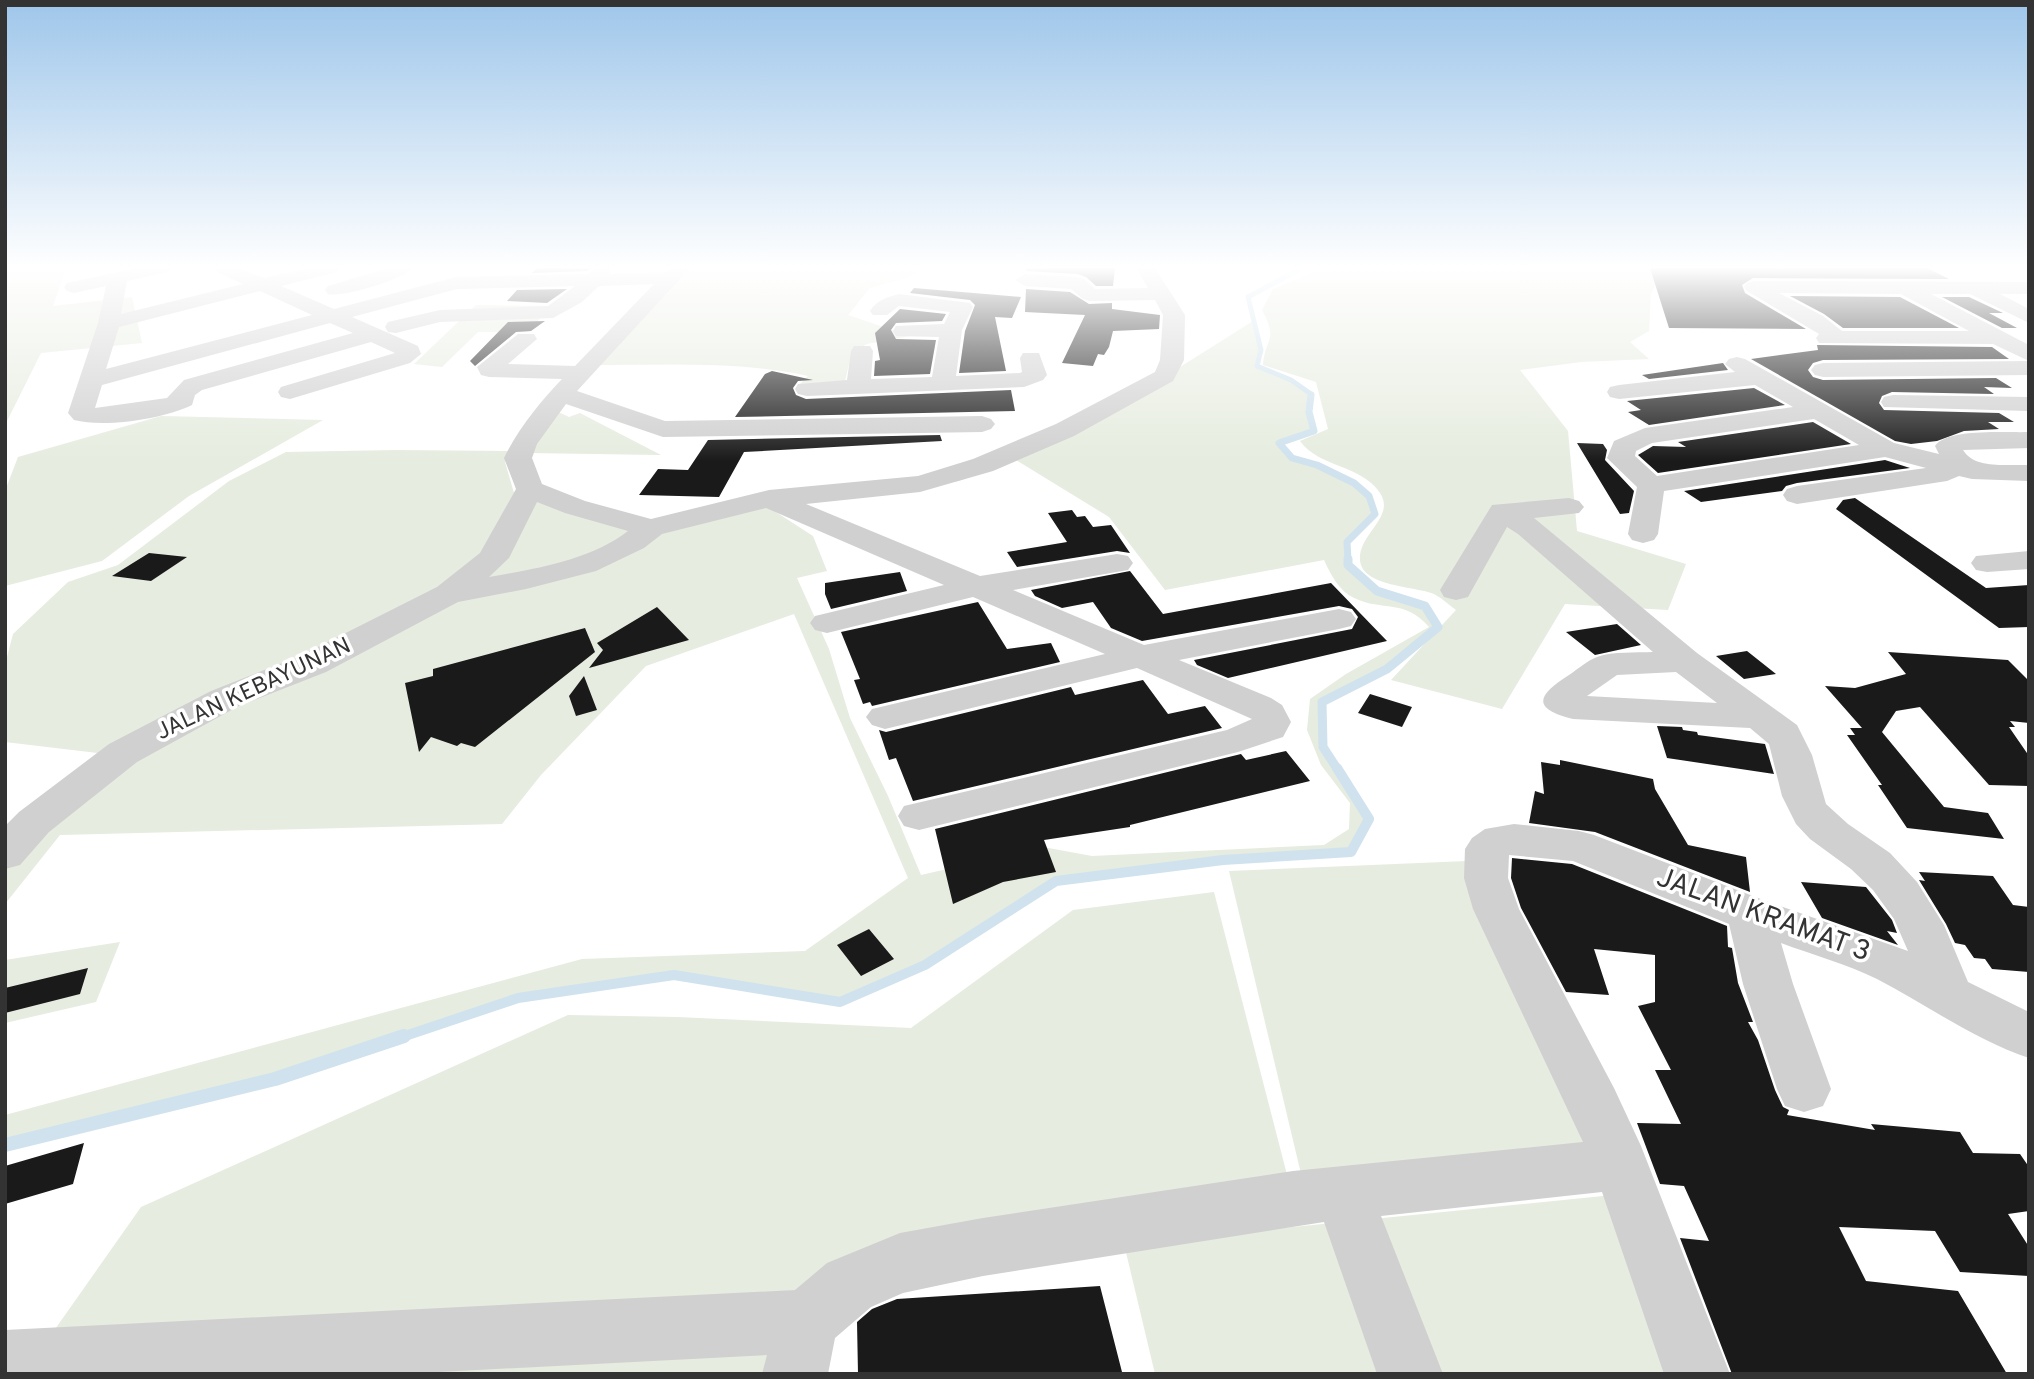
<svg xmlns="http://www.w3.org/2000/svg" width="2034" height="1379" font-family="Overpass,sans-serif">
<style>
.green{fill:#e6ecdf;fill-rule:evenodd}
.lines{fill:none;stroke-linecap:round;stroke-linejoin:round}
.stream-far4{stroke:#cfe2ee;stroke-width:5}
.stream-far3{stroke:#cfe2ee;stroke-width:7}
.stream-far2{stroke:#cfe2ee;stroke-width:9}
.stream-far1{stroke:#cfe2ee;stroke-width:10}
.stream{stroke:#cfe2ee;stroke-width:14}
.building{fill:#1a1a1a}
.minor{fill:#d0d0d0;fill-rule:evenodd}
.labels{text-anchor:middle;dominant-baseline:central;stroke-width:7;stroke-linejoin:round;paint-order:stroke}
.street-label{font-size:23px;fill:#333;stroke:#fff}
.near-street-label{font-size:28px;fill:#333;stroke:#fff}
</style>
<rect width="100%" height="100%" fill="#fff"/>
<path class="green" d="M5,268H66L53,306L132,297L142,343L41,353L5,425Z
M689,268H924L910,277L870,288L848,315L910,336L867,344L852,352L845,381L800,384L808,376C740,361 667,365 597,365Z
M1324,268H1659L1660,279L1651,293L1649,331L1630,342L1649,359L1581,362L1520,370L1568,431L1577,531L1686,564L1668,610L1565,604L1502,709L1391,680L1456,610C1449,605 1442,598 1434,594C1415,586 1362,587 1360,560C1358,534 1396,517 1380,493C1362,465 1318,467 1300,441L1328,429L1316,382L1263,365C1265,338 1279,341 1262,310L1273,289Z
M476,305L551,306L528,332H478L442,367L414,364Z
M1253,321L1261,350L1258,366L1291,380L1311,394L1309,413L1314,431L1279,443L1292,458L1317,465L1354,483L1369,496L1375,514L1347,541L1348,565L1377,591L1425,606L1438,627L1387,669L1322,702L1323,747L1369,819L1351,852L1223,860L1056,881L925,965L840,1002L674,975L518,998L275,1079L5,1145V1115L582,959L805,951L908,878L794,614L646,666L541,775L502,824L60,835L5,904V854L34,822L123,753L224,699L313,664L449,594L493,558L530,489L575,507L651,528L769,499L920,484L1012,455L1065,430L1150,386ZM1016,460L1109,517L1165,590L1324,560C1331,575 1339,591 1354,598C1383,612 1404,598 1429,627L1346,674L1310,699L1307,730L1321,765L1350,803L1349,829L1324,845L1092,856L1043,847L921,875L888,796L850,718L829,649L797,578L827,571L813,536L765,505L959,481Z
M554,410L569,417L580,413L661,455L529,453Z
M161,416L323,420L189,496L102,561L5,586V491L18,457Z
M396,450L512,451L505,462L514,493L476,564L437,593L106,754L5,742V665L13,634L68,582L118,565L229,481L286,452Z
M1467,861L1598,1141L1302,1178L1229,871Z
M1214,892L1293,1198L849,1285L32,1362L141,1207L568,1015L677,1017L911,1028L1073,910Z
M120,942L96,1002L5,1023V960Z
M1613,1195L1673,1374H1155L1124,1244Z
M787,1336L777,1374H174Z"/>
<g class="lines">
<path class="stream-far4" d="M1302,268L1248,297L1261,350L1257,366L1291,380L1311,394V397"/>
<path class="stream-far3" d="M1311,395L1309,412L1314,431L1279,443L1292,458L1317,465L1354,483L1369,496L1375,514L1347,542L1348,560"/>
<path class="stream-far2" d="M1338,770L1323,747L1322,702L1387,669L1438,627L1425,606L1377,591L1348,565V559"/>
<path class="stream-far1" d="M399,1038L518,998L674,975L840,1002L925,965L1056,881L1223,860L1351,852L1369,819L1337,768"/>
<path class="stream" d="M5,1145L275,1079L404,1036"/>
</g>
<path class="building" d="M537,268H592L587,271L532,273Z
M1026,268H1115L1113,286H1096L1086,277L1078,274L1026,271Z
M1650,268H1927L1949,279L1753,278L1742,285L1745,293L1806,329L1669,328Z
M914,288L1021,297L1012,318L995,317L1006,371L959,373L965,331L975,305L970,300L910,293Z
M567,289L547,303L507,301L517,290Z
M1026,289L1070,292L1089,304L1112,303V309L1160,315L1159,329L1113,331L1109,347L1104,355L1098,354L1093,366L1062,363L1085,315L1025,312Z
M1790,296L1900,297L1959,328H1843L1824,314Z
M1942,297H1969L2003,313H1989L2017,328H2002Z
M900,309L946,314L942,321L896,323L891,330L896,339L936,340L930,374L874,376L875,361L880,360L875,333Z
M545,321L531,331L516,332L475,366L470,361L508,322Z
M1817,345L1992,347L2009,359L1823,360L1813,363L1808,370L1813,377L1823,380L1996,378L2012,388L1984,387L1994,394L1892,392L1882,396L1879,403L1884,410L1999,413L2014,422H1988L1999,429L1964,431L1937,441L1911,444L1895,441L1751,359L1818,350Z
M1723,363L1728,370L1649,379L1642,375Z
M772,371L813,380L798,381L793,388L796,395L806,399L1011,390L1015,411L735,417L765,374Z
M1754,388L1785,405L1649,425L1628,412L1641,410L1627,401Z
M1813,422L1851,444L1658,473L1638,455L1653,446L1686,447L1678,442Z
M940,435L942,441L744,452L719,497L639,495L658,469L688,470L708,440Z
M1577,443L1603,444L1607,450L1605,460L1634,491L1629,513L1620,514Z
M1885,460L1910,468L1797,483L1786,486L1782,491L1701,502L1684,491Z
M1855,498L1986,588L2029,585V627L1999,628L1836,509L1843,500Z
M1072,510L1077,517L1085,516L1093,527L1111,525L1130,553L1117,551L1017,567L1007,552L1067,542L1048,513Z
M149,553L187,557L151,581L112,576Z
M1130,571L1163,614L1331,583L1387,641L1228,678L1197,665L1194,660L1352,629L1358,617L1352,609L1339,606L1142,641L1111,628L1093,602L1062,608L1035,596L1031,590Z
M900,572L907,591L831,609L825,594V583Z
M978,602L1007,649L1051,643L1060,662L872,706L870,702L863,704L854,680L860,679L841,632Z
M657,607L689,640L589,668L603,650L597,643Z
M1617,624L1641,645L1595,655L1566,632Z
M585,628L595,652L475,747L461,743L457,746L431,737L419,752L405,683L433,676V669Z
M1747,651L1776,674L1744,679L1716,656Z
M1888,652L2008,660L2029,681V723L2010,721L2015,727H2009L2029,756V786L1989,785L1920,707L1896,711L1882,732L1944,807L1988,813L2004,839L1907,828L1878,785H1882L1847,735H1855L1850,728H1862L1825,686L1855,688L1906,674Z
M584,676L597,710L576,716L569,696Z
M1143,680L1168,714L1205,706L1222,728L913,801L896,758L889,760L879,730L886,732L1071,687L1075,695Z
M1370,694L1412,707L1402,727L1358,713Z
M1657,726L1682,727L1683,730L1697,732L1698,735L1765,744L1774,774L1667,758Z
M1286,751L1310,781L1130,825V827L1044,840L1056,872L1003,882L953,904L935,829L1241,754L1246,760Z
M1560,760L1653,779L1655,789L1688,845L1746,857L1750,892L1595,832L1529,823L1535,791L1544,794L1541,762L1560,765Z
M1512,858L1572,864L1727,926L1728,947L1732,948L1738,983L1753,1022H1748L1758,1040L1775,1090L1783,1107L1789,1110L1787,1115L1875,1130L1871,1124L1960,1132L1973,1153L2020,1154L2029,1167V1211L2008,1214L2029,1247V1276L1960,1272L1935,1231L1839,1227L1866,1281L1958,1291L2007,1374H1732L1680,1238L1709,1241L1684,1186L1660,1184L1637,1123L1681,1124L1655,1070H1671L1638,1006L1655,1002V955L1594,949L1609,995L1566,992L1521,908L1511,878Z
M1919,872L1993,876L2013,905L2029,907V972L1992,969L1985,959L1974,958L1965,945L1955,943L1946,924L1919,880L1925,881Z
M1801,882L1866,887L1892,920L1897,933L1887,931L1898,945L1822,918Z
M869,929L894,959L861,976L837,945Z
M88,968L80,994L5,1013V988Z
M84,1143L73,1184L5,1204V1166Z
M1100,1286L1122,1372L858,1374L857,1322L872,1309L897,1299Z"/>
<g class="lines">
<path class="minor" d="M136,268H171L168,272L127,281L121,314L243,284L217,272L215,268H239L264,278L308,268H339L337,272L281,286L334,309L456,277L588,274L595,268H609L610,274L666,272L671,268H690L577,391L665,421L982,416L991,419L995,424L991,429L982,432L663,437L566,404L537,444L532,458L542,484L585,501L651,519L769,490L918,476L973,459L1056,424L1155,372L1160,360L1163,315L1155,300L1090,301L1083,299L1071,289L1025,286L1015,280L1025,274L1077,277L1084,279L1095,289L1148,288L1136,268H1155L1185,315L1184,360L1173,381L1074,436L993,471L920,492L806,504L980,576L1117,554L1128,556L1133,563L1128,570L1013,590L1144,645L1339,609L1351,612L1356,619L1351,626L1339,629L1179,660L1271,698L1282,705L1291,722L1283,737L1238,752L919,830L904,826L898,816L904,806L1227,730L1252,719L1137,668L885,729L872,725L866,717L872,709L1105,654L973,597L827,633L815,630L810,623L815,616L944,585L766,508L662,534L644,548L596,571L526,589L458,602L326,672L237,707L137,762L49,832L20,865L5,869V826L19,812L109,744L211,691L300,656L437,587L480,553L516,489L504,458C518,429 540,402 562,379L489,377L481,375L477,367L518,334H534L537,339L508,364L575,366L654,284L599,286L582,302L553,318L440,322L396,333L388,332L385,327L388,322L440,310L548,306L575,286L457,289L352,317L418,346L421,354L410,363L290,399L281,397L278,392L281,387L395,353L371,342L202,390L195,395L192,405C163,419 105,428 74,420L68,413L98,323L106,286L74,293L67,291L64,287L67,283ZM260,291L312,315L106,369L119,327ZM330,323L353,333L184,380L167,398L95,408L102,385ZM537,502L565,513L628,531C591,560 535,569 489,577L509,558Z
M387,268H413C404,279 342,298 328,294L325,290L328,286Z
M1754,281L2029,282V294H2000L2029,309V323L1970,294H1931L2029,345V361L1993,344L1819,343L1816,338L1819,334L1747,291L1744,287L1747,283ZM1779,293L1901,294L1969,331H1842L1823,316Z
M899,294L970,303L973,307L962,330L956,376L1020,373L1022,372L1020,358L1023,353H1039L1047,375L1043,380L1024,387L807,396L798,394L795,389L798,384L847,380L851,351L854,346H870L873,351L871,379L932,377L939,337L896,336L893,331L896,326L944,324L950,312L899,306L887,315H873L870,311C877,300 887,297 899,294Z
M1737,357L1745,359L1894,443L1939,454L1935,446C1947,428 2007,433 2029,432V448L1963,450C1975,470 2009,464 2029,465V481L1972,479L1959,476L1947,481L1797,504L1787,501L1783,495L1787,489L1797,486L1926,468L1885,457L1664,491L1658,534L1654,540L1643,543L1632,540L1628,534L1637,487L1607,458L1614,441L1645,428L1793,407L1755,385L1619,399L1610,397L1607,392L1610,387L1619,385L1735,372L1725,364L1729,359ZM1814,419L1859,445L1657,476L1635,456L1636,451L1652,443Z
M2029,361V375L1823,377L1815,375L1811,370L1815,365L1823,363Z
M1893,395L2029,397V411L1884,407L1881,402L1884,397Z
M1569,498L1579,501L1584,507L1579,513L1534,518L1697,653L1797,725L1812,755L1826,804L1848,824L1890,853L1917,882L1944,925L1968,982L2029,1012V1058C1975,1040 1927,1005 1877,979C1847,964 1813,955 1781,943L1793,984L1831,1089L1823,1106L1804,1112L1785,1106L1777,1089L1743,984L1729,924L1573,861L1509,855L1508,878L1519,909L1614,1088L1641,1146L1730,1374H1664L1602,1192L1381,1216L1443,1374H1377L1324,1222L983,1276L903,1293L871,1307L835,1338L828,1374H762L767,1355L400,1374H5V1330L795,1290L827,1263L900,1233L983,1218L1293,1171L1583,1142L1473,909L1464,878L1465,849L1472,838L1485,829L1514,824L1579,831L1594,835L1766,901L1908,951L1894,919L1873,890L1851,869L1810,839L1796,824L1782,796L1769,744L1750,728L1573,719C1530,708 1538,695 1569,675C1578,669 1588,660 1597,657C1614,651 1635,653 1653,652L1518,534L1507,527L1468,597L1456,600L1444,597L1440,590L1492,505ZM1676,672L1717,703L1587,696L1617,675Z
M2029,551V569L1987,572L1976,570L1971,563L1976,556Z"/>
</g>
<linearGradient id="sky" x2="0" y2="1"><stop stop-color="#9ec6ea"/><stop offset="0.58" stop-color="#fff"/><stop offset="1" stop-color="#fff" stop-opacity="0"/></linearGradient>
<rect width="2034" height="461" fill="url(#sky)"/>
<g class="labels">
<g class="street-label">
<text transform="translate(254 690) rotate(-25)">JALAN KEBAYUNAN</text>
</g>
<g class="near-street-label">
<text transform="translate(1763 916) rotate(20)">JALAN KRAMAT 3</text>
</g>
</g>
<rect width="2034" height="1379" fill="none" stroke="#333333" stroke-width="14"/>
</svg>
